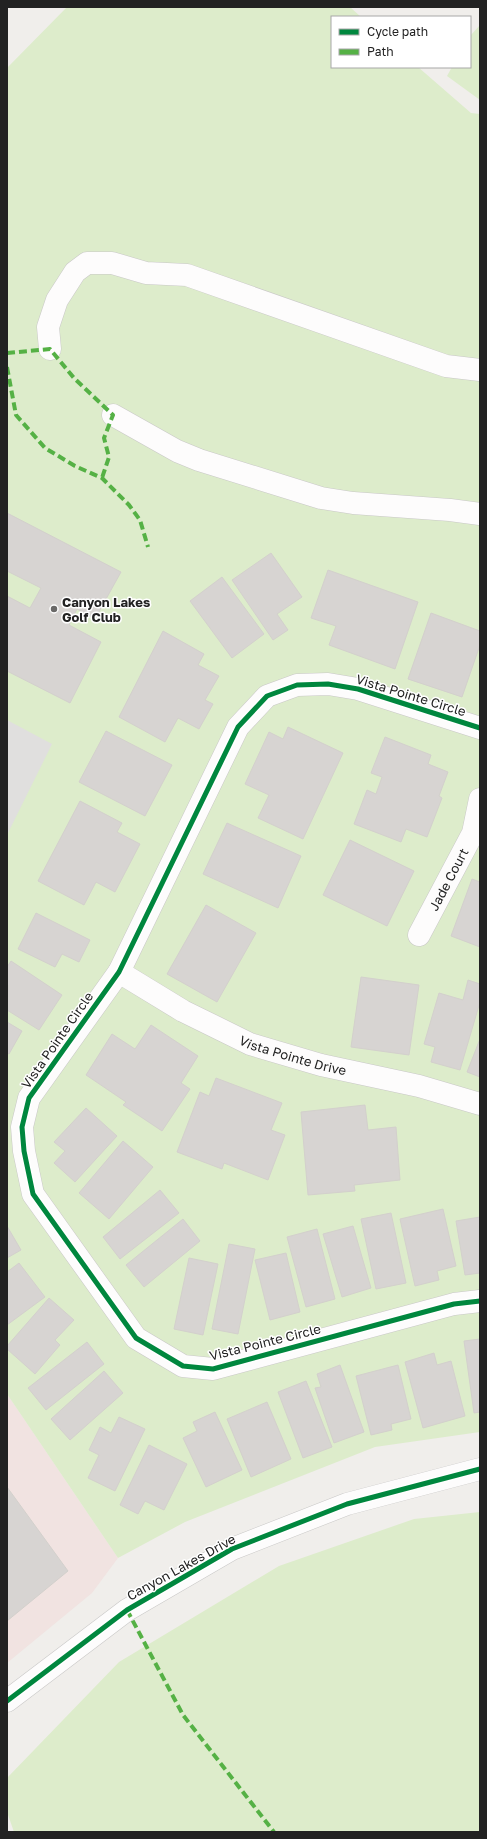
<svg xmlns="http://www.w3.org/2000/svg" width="487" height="1839" font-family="'Golos Text',sans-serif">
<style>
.commercial{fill:#f1e3e1}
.grass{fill:#ddeccb}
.parking{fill:#e0dfde}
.building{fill:#d7d4d2;stroke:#d3d0cc}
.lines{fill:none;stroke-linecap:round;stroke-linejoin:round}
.minor-casing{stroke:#c9c8c7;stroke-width:23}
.minor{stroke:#fdfcfc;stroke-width:22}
.quiet{stroke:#55b145;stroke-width:4;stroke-dasharray:8 4;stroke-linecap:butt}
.cycleway-casing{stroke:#fff;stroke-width:8}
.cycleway{stroke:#00873e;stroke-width:5}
.poi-dot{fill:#6a6968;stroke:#fff;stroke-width:1.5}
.labels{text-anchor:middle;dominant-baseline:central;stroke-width:3;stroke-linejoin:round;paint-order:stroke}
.poi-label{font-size:13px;font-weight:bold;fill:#222;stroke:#fff;text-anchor:start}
.street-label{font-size:13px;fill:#222;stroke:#fff}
</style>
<rect width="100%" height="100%" fill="#f0eeeb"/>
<path class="commercial" d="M7,1394L118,1558L92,1593L7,1663Z"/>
<path class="grass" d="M67,7H350L361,17H332V67H418L471,113L480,114V1432L375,1447L185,1522L118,1558L7,1394V68Z
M480,25V100L447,76L452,67H470V36Z
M480,1512V1832H14L7,1812V1778L119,1662L279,1566L414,1519Z"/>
<path class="parking" d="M7,720L52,744L7,835Z"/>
<path class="building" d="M7,513L121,572L95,619L77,609L69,625L101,642L70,703L7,671V596L30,608L41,588L7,571Z
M271,553L302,597L277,614L288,630L273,640L232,580Z
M328,570L418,602L395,669L329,645L336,626L311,618Z
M222,577L264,634L232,658L190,601Z
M431,613L480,631V645L462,697L408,679Z
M163,631L204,654L198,665L219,676L205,700L213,704L199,729L178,718L165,742L119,717Z
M288,727L343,753L303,839L258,818L269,795L245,784L269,732L283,739Z
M106,731L172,765L145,816L79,782Z
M385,737L431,755L428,764L448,772L439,796L442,798L427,837L406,829L401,842L354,824L367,790L376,794L382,777L371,773Z
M80,801L122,823L117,832L140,844L115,892L96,882L84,905L38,881Z
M227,823L301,856L278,908L203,874Z
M350,840L414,871L387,926L323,895Z
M472,879L480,882V947L451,936Z
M206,905L256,933L217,1002L167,974Z
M36,913L90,940L79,962L62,954L55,967L18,949Z
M11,961L62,995L39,1030L7,1010L8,985L7,984V967Z
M361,977L419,985L409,1055L351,1047Z
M468,980L480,984V1002L460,1070L431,1062L435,1047L424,1044L439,993L463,1000Z
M7,1022L22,1031L9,1054L7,1053Z
M151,1025L198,1056L181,1083L190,1089L162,1131L123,1105L126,1102L86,1075L112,1034L135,1049Z
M480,1039V1077L467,1072Z
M216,1078L282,1103L271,1130L285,1135L268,1180L224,1163L222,1169L177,1152L200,1092L209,1096Z
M365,1105L368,1130L396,1127L400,1180L354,1185L355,1191L308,1195L301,1112Z
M86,1108L117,1136L75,1182L54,1163L65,1151L54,1142Z
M123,1141L153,1167L109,1219L79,1193Z
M160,1190L179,1213L120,1259L103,1237Z
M443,1209L456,1266L437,1271L439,1280L415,1286L400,1219Z
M391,1213L406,1283L376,1289L361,1219Z
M480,1217V1273L465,1275L456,1221Z
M183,1219L200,1241L144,1287L126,1265Z
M7,1226L21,1250L7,1258Z
M353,1226L371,1288L342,1297L323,1234Z
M317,1229L335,1299L306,1307L287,1237Z
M229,1244L255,1249L238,1334L212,1329Z
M286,1253L300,1312L270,1320L255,1260Z
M189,1258L218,1264L203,1335L174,1329Z
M19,1263L45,1297L7,1325V1272Z
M49,1298L74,1320L55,1340L60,1345L35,1374L7,1349V1346Z
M480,1339V1412L474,1413L464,1341Z
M87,1342L104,1364L46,1410L28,1388Z
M434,1353L437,1365L451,1361L465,1416L423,1428L405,1362Z
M340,1365L364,1432L334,1443L315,1388L321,1387L317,1374Z
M398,1365L411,1419L391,1424L392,1430L371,1435L356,1376Z
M104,1371L123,1393L70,1440L51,1419Z
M306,1381L332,1447L303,1458L278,1392Z
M267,1402L291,1459L251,1477L227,1419Z
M215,1412L242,1470L206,1487L183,1438L197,1431L193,1422Z
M119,1417L145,1429L115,1491L88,1478L99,1455L89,1450L100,1427L111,1433Z
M149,1445L187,1464L164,1510L145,1501L138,1514L120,1505Z
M7,1487L68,1571L7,1621Z"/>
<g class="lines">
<g class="minor-casing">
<g id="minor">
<path d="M50,349L48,327L57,300L75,272L87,263H112L146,273L187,275L446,366L480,370"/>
<path d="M113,415L177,451L199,460L321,498L353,503L450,510L480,514"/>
<path d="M480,728L358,689L328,684L297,685L267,696L238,727L119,972L29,1098L22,1127L24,1151L33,1194L136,1338L183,1366L213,1369L454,1304L480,1301"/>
<path id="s1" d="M419,935L473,833L480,799"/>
<path id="s2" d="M119,972L183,1011L250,1044L321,1065L419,1086L480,1104"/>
<path d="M7,1701L127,1610L232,1549L347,1504L480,1469"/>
</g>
</g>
<use href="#minor" class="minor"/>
<path class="quiet" d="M7,353L50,349L74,378L113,415L104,438L109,457L102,478
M7,367L16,415L45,448L75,466L102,478L129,505L140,520L148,547
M127,1610L183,1715L274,1832"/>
<g class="cycleway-casing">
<path id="cycleway" d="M480,728L358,689L328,684L297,685L267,696L238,727L119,972L29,1098L22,1127L24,1151L33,1194L136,1338L183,1366L213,1369L454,1304L480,1301
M7,1701L127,1610L232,1549L347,1504L480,1469"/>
</g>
<use href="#cycleway" class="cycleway"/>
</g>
<circle class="poi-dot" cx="54" cy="609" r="4"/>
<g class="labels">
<g class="poi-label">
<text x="62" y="602">Canyon Lakes<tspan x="62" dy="15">Golf Club</tspan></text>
</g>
<g class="street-label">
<text transform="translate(411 695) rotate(17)">Vista Pointe Circle</text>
<text stroke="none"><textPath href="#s1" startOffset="63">Jade Court</textPath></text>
<text transform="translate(57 1040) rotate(-55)">Vista Pointe Circle</text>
<text stroke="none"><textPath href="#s2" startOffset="194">Vista Pointe Drive</textPath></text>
<text transform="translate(265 1342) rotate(-14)">Vista Pointe Circle</text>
<text transform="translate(181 1567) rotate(-29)">Canyon Lakes Drive</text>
</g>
</g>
<rect width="487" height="1839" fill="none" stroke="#222222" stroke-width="16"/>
<rect x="331" y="16" width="140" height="52" fill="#ffffff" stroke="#a7a7a7"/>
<rect x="339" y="29" width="20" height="6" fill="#00873e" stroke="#a7a7a7"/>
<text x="367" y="36" font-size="12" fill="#222222">Cycle path</text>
<rect x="339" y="49" width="20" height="6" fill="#55b145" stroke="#a7a7a7"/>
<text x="367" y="56" font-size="12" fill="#222222">Path</text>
</svg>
